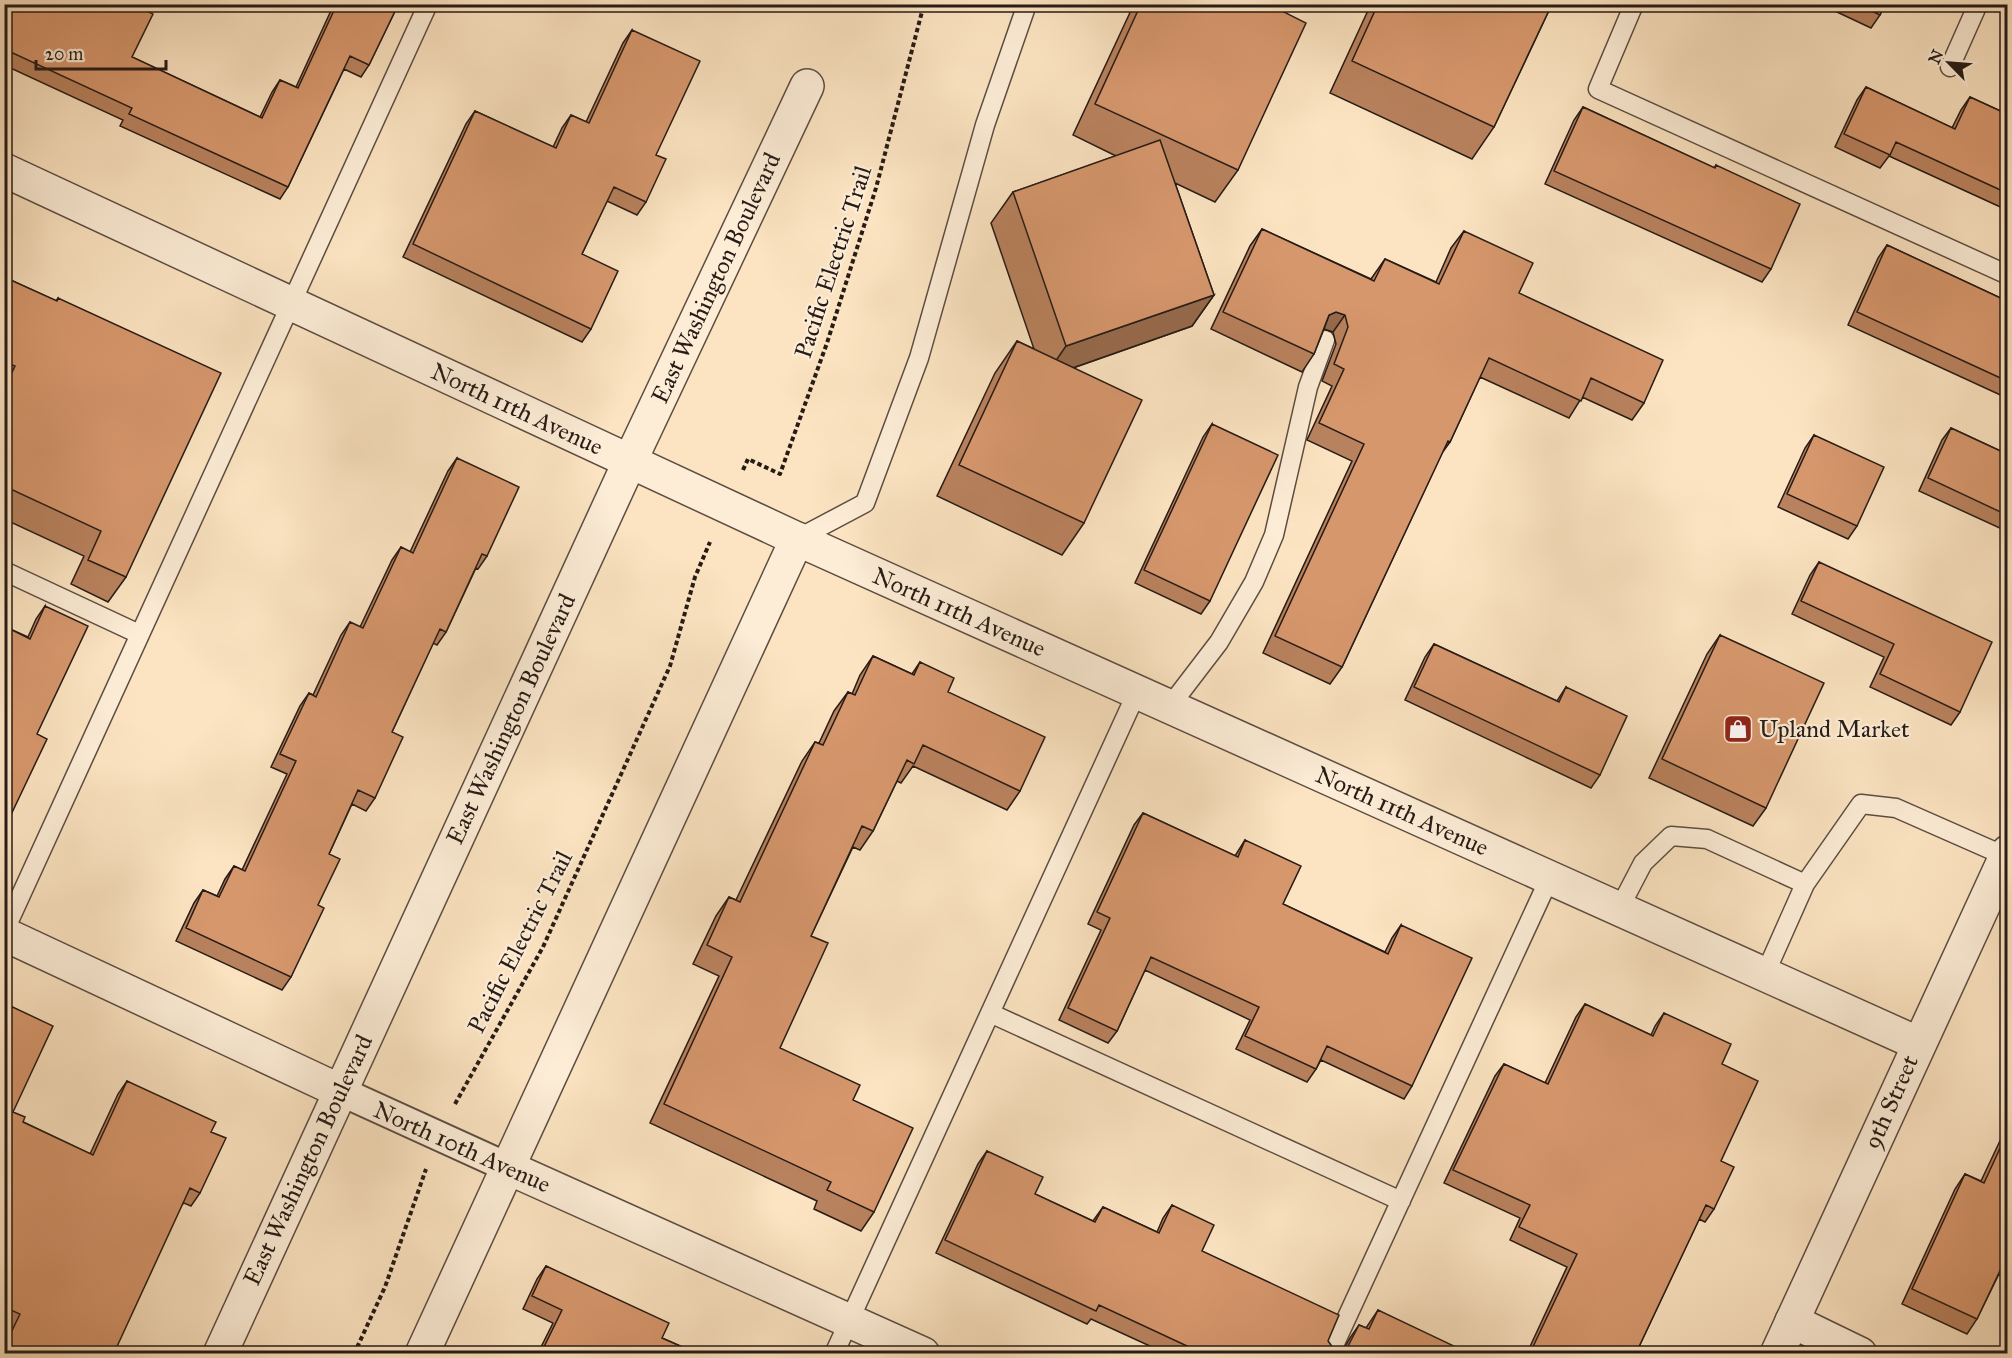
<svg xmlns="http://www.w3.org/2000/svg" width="2012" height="1358" font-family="'IM FELL Great Primer',serif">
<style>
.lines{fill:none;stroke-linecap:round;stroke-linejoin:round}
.service-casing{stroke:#5c4d41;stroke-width:21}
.pedestrian-casing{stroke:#5c4d41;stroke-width:32}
.minor-casing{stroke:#5c4d41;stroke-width:36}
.tertiary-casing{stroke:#5c4d41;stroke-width:36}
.path{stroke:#261b16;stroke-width:4;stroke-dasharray:4.5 3;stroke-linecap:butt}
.service{stroke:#fdedd7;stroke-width:18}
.pedestrian{stroke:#fdedd7;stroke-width:28}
.minor{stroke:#fdedd7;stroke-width:33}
.tertiary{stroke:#fdedd7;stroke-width:33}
.wall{fill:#b9825e;stroke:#261b16;stroke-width:1.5}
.shaded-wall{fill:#966a4c;stroke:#261b16;stroke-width:1.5}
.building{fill:#d7976d;stroke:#261b16;stroke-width:1.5}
.labels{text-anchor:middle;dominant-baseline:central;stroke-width:4.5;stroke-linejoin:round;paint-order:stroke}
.street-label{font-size:24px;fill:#261b16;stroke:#fdedd7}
.poi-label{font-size:24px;fill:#261b16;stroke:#fdedd7;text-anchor:start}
</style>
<rect width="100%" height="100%" fill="#fce4c2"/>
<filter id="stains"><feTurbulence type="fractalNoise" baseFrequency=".00333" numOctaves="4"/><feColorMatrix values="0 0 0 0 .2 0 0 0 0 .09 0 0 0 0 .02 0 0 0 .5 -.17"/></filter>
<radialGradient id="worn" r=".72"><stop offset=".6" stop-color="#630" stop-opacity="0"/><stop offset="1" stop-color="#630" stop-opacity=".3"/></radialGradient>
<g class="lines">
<g class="service-casing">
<path id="service" d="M1634,4L1598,89L2008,275
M1950,67L1978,4
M797,539L865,503L919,358L985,125L1027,4
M4,571L139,634
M1170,706L1219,642L1254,582L1274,535L1308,387L1325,340
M1619,909L1643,863L1671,836L1707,839L1805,884
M4,932L428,4
M1765,974L1805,884L1861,804L1896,808L2005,856
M990,1013L1401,1201
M834,1354L1137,692
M1330,1354L1550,877"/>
</g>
<g class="pedestrian-casing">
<path id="pedestrian" d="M340,1091L509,1168"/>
</g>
<g class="minor-casing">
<path id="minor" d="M4,170L797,539L1917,1043
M4,934L340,1091
M509,1168L923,1354
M1792,1321L1860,1354
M220,1354L630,461L807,86"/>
</g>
<g class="tertiary-casing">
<path id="tertiary" d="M422,1354L797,539
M1777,1354L2008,852"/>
</g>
<path class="path" d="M743,470L748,459L780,474L827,343L876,188L924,4
M455,1104L543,947L670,666L695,577L710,542
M354,1354L385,1287L426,1169"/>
<use href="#service" class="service"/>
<use href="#pedestrian" class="pedestrian"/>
<use href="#minor" class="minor"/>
<use href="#tertiary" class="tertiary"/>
</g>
<path class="wall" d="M4,4L63,10L65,4H133L132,57L260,117L272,92L280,80L296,87L334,4L398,5L369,65L361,77L344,69L288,187L280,199L120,126L123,120L4,65Z
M1134,4H1268L1238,170L1215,202L1175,183L1214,295L1192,326L1073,368L1084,523L1062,555L937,496L995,373L1017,341L1034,349L991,223L1013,192L1116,156L1073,135Z
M1371,4H1552L1494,127L1472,159L1330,93Z
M1820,4H1885L1880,15L1871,28Z
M632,30L656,155L646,202L637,215L607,201L582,254L591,329L582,342L403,257L466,124L475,111L553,147L562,128L571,115L586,122L623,43Z
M1866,87L1952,128L1961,110L1970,97L2007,114V210L1889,156L1880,168L1835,147L1857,100Z
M1583,107L1714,168L1716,165L1771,269L1762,282L1545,184L1574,120Z
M1262,229L1371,279L1385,259L1436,282L1451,248L1464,231L1519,293L1644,403L1632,420L1582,397L1569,418L1480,377L1450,442L1442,453L1342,667L1330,684L1263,653L1352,461L1307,440L1332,386L1322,381L1336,344L1333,332L1324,329L1314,354L1302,372L1211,329L1250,246Z
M1887,245L2007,301V398L1848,325L1878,258Z
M4,277L56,301L58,298L126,577L108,602L71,584L84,556L4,519Z
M1212,424L1210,601L1201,614L1135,583L1203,437Z
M1951,428L2007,454V522L2002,529L1919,491L1942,440Z
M1814,435L1857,526L1848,539L1778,507L1805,448Z
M457,458L487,556L478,569L476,568L446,632L437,645L433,643L392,732L375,798L366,811L352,804L329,854L318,905L291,977L282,990L176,941L194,903L203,890L217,896L225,879L234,866L242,870L287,774L271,767L300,706L309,693L313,695L341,635L350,622L360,627L392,560L401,547L410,552L448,471Z
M1819,562L1960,712L1951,725L1870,687L1884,657L1792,614L1810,575Z
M45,606L37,734L8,821L4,826V637L10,629L28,637L36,619Z
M1720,635L1766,808L1753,826L1649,778L1707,654Z
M1434,644L1557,701L1566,687L1600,775L1591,788L1405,700L1425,657Z
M873,656L912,674L920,662L948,692L1020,791L1007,810L913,766L901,783L897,781L873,831L860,850L853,847L811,936L780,1048L853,1100L874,1212L861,1231L814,1209L817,1201L650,1123L719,976L693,964L716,916L729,897L736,900L802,761L815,742L819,743L834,711L848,692L852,694L860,675Z
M1143,813L1235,856L1245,840L1283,904L1385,952L1392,938L1401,925L1412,1086L1404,1099L1321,1060L1316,1069L1307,1082L1236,1049L1250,1020L1145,970L1117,1031L1108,1043L1059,1020L1101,930L1088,924L1134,825Z
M4,1003L13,1112L23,1122L90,1154L118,1094L127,1081L211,1132L200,1193L191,1206L184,1203L4,1353V1341L11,1327L4,1325Z
M1585,1004L1651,1035L1655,1026L1664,1013L1722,1064L1721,1161L1714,1209L1705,1222L1699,1219L1636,1353H1527L1567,1267L1510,1240L1520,1218L1444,1183L1495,1076L1504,1064L1545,1083L1576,1017Z
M2007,1126V1278L1999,1274L1977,1319L1967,1334L1902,1304L1955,1189L1965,1174L1981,1181Z
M987,1151L1035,1194L1093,1221L1103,1207L1157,1232L1163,1218L1172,1205L1202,1251L1328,1341L1335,1351L1343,1350L1350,1338L1359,1325L1366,1328L1378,1310L1453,1353H1165L1091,1319L1087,1324L936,1253L978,1164Z
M546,1266L662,1338L696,1353H538L553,1323L523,1309L537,1279Z"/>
<path class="shaded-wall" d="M1214,295L1192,326L1044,378L1066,346Z
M1336,312L1345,315L1333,332L1324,329L1329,315Z"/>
<path class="building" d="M4,4H51L65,11L68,4H133L153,14L132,57L262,118L280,80L298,88L337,4L398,5L369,65L350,56L288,187L129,114L132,108L4,49Z
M1141,4H1268L1306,23L1238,170L1095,104Z
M1378,4H1552L1494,127L1352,61Z
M1857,4H1885L1880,15Z
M632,30L700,61L656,155L666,159L646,202L614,187L582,254L618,271L591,329L413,244L475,111L556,148L571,115L589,123Z
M1866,87L1955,129L1970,97L2007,114V193L1896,142L1890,155L1844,134Z
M1583,107L1715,168L1716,165L1800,204L1771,269L1554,171Z
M1160,140L1214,295L1066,346L1013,192Z
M1262,229L1374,281L1385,259L1439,284L1464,231L1533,263L1519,293L1663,360L1644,403L1591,378L1581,401L1489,358L1450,442L1448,441L1342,667L1275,636L1364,444L1319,423L1344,369L1334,364L1348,327L1345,315L1336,312L1329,315L1314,354L1223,312Z
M1887,245L2007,301V381L1857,312Z
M4,277L57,301L58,298L221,373L126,577L88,560L101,531L4,486V389L15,366L4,361Z
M1017,341L1142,400L1084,523L959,465Z
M1212,424L1278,455L1210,601L1144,570Z
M1951,428L2007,454V515L1928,478Z
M1814,435L1884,467L1857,526L1787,494Z
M457,458L519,487L487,556L482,554L446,632L440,629L392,732L403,737L375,798L358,790L329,854L340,859L318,905L324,908L291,977L186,928L203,890L219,897L234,866L245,871L296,761L280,754L309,693L316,697L350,622L363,628L401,547L413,553Z
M1819,562L1992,642L1960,712L1880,674L1894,644L1801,601Z
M45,606L88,626L37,734L47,739L8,821L4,819V640L10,629L30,639Z
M1720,635L1824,683L1766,808L1662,759Z
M1434,644L1559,702L1566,687L1627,716L1600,775L1414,687Z
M873,656L914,675L920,662L954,678L948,692L1045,737L1020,791L923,745L914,764L907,760L873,831L862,826L811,936L828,943L780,1048L860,1085L853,1100L913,1128L874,1212L827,1190L831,1182L664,1104L732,957L707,945L729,897L740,902L815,742L823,745L848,692L855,695Z
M1143,813L1238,857L1245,840L1301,866L1283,904L1388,954L1401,925L1472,958L1412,1086L1327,1046L1316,1069L1245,1036L1259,1007L1151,957L1117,1031L1068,1008L1110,918L1097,912Z
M4,1003L53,1026L13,1112L25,1117L23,1122L93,1155L127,1081L216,1122L211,1132L226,1138L200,1193L190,1188L114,1353H4V1347L20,1314L4,1307Z
M1585,1004L1653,1036L1664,1013L1731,1044L1722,1064L1758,1081L1721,1161L1734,1167L1714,1209L1706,1205L1636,1353H1530L1577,1254L1519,1227L1530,1205L1453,1170L1504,1064L1548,1084Z
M2007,1133V1259L2006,1258L1977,1319L1912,1289L1965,1174L1984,1183Z
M987,1151L1043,1177L1035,1194L1095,1222L1103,1207L1159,1233L1172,1205L1214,1225L1202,1251L1339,1315L1328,1341L1335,1351L1346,1350L1359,1325L1369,1329L1378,1310L1456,1347L1453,1353H1202L1099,1305L1096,1311L945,1240Z
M546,1266L669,1323L662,1338L696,1353H541L562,1310L532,1296Z"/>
<defs>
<g id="shop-square" transform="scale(1.5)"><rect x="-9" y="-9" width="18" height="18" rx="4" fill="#8f2418" stroke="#fdedd7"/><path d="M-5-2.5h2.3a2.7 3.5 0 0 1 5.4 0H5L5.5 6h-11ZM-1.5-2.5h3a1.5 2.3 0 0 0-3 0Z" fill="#fff"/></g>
</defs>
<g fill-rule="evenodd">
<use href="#shop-square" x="1738" y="729"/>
</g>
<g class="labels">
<g class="street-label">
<text transform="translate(833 262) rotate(-72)">Pacific Electric Trail</text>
<text transform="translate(716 278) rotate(-65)">East Washington Boulevard</text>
<text transform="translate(517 409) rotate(25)">North 11th Avenue</text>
<text transform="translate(959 612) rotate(24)">North 11th Avenue</text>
<text transform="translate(511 719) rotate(-65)">East Washington Boulevard</text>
<text transform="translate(1402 811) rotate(24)">North 11th Avenue</text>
<text transform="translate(520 942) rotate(-63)">Pacific Electric Trail</text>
<text transform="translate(1891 1102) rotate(-66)">9th Street</text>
<text transform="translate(462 1147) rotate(24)">North 10th Avenue</text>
<text transform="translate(308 1160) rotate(-65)">East Washington Boulevard</text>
</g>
<g class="poi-label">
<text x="1759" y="729">Upland Market</text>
</g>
</g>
<rect width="2012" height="1358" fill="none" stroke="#fce4c2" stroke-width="24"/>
<rect x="6" y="6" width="2000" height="1346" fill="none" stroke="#261b16" stroke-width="3"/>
<rect x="12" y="12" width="1988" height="1334" fill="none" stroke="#261b16" stroke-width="1.5"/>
<g transform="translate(1949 63) rotate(295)" stroke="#fdedd7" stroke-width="4.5" paint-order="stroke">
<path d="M0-4.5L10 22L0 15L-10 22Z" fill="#261b16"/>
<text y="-9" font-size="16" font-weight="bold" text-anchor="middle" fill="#261b16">N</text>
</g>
<path d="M36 60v9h130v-9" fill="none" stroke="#261b16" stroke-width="3"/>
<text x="45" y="60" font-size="18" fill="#261b16" stroke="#fdedd7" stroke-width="4.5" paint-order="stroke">20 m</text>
<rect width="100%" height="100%" filter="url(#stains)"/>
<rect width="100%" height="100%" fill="url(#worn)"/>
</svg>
